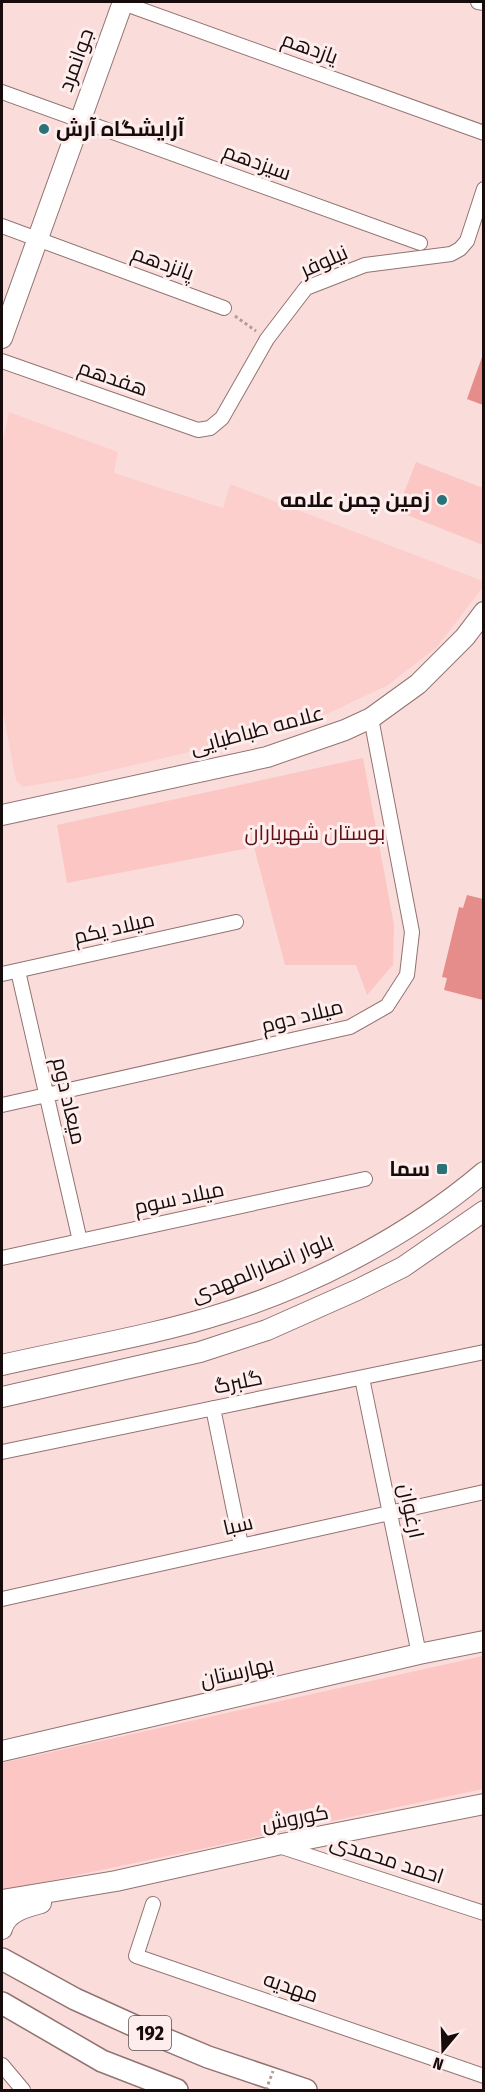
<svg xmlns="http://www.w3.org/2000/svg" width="485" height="2092" font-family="'Fira Sans Condensed',Cairo,sans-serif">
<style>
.built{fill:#fccfcd}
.green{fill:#fbc6c3}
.building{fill:#e58d8a}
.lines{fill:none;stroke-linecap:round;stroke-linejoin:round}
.street-casing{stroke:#937371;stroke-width:16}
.secondary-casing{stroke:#937371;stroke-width:22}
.primary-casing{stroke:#937371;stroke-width:24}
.path{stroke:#b39b9a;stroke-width:3;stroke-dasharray:3 3;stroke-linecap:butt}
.street{stroke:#fff;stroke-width:14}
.secondary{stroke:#fff;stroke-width:20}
.primary{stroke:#fff;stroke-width:21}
.path-bridge{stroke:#b39b9a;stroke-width:3;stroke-dasharray:3 3;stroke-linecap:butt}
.poi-dot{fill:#297378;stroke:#fdeeed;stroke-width:2}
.labels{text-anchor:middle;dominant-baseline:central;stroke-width:6;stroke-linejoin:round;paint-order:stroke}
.shield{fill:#fdeeed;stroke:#5c4f4f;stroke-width:1.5}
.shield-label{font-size:20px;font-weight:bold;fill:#170b0b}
.street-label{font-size:21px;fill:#170b0b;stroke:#fdeeed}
.poi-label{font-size:21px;font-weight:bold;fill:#170b0b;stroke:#fdeeed;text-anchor:end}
.park-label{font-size:21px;fill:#5f1017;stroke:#fdeeed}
</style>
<rect width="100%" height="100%" fill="#fadddb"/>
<path class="built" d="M9,412L118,452L114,473L223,508L230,484L483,581V587L437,647L388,685L302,726L78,778L22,787L16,780L2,708V446Z"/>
<path class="green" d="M416,462L483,488V545L397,511Z
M363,758L394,925L393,965L367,995L356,965H285L254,847L67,883L57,825Z
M483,1656V1789L2,1891V1763Z"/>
<path class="building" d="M482,357L483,358V405L467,399Z
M467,895L483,899V1000L444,990L447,978L442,977L459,907L463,908Z"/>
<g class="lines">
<g class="street-casing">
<path id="street" d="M120,2L484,133
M478,2L484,3
M2,92L420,243
M2,226L224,308
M2,361L198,430L210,428L222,418L267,339L306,288L365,265L451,254L460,249L467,241L484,189
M18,971L80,1241
M2,974L236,922
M2,1105L350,1027L387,1006L407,975L412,932L371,718
M2,1258L365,1179
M362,1378L419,1654
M213,1408L241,1545
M2,1452L484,1352
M2,1599L484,1492
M279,1846L484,1913
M153,1904L136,1956L484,2076
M2,2065L23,2090"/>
</g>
<g class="secondary-casing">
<path id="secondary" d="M2,338L123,2
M2,815L267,757L345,730L371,718L418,684L465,637L484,612
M2,1365C75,1348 152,1336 224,1313C315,1285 411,1234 484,1172
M2,1397L200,1352L267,1330L357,1290L403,1267L484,1211
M2,1751L419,1654L484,1641
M2,1900L116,1881L277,1845L484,1804
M2,1929C6,1912 26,1907 41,1903"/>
</g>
<g class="primary-casing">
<path id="primary" d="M2,1959L75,1999L148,2032L208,2057L306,2090
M2,2003L102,2061L177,2090"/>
</g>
<path class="path" d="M235,316L256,331"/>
<use href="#street" class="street"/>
<use href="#secondary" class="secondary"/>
<use href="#primary" class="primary"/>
<path class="path-bridge" d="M266,2090L273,2071"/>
</g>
<g class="poi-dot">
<circle cx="44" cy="129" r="6"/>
<circle cx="442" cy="500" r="6"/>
<rect x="436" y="1163" width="12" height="12" rx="3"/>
</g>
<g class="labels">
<rect class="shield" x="129" y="2016" width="42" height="34" rx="4.5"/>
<g class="shield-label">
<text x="150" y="2033">192</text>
</g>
<g class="street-label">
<text transform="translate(310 48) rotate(20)">یازدهم</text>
<text transform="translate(76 60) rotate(-70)">جوانمرد</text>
<text transform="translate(257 162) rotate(20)">سیزدهم</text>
<text transform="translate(324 261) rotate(-24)">نیلوفر</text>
<text transform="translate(163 263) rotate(20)">پانزدهم</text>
<text transform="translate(113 378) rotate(19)">هفدهم</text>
<text transform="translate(257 730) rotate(-15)">علامه طباطبایی</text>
<text transform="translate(114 928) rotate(-13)">میلاد یکم</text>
<text transform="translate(302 1016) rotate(-14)">میلاد دوم</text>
<text transform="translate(69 1101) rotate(77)">میعاد دوم</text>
<text transform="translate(179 1198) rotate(-12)">میلاد سوم</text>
<text transform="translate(262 1268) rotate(-22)">بلوار انصارالمهدی</text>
<text transform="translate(238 1382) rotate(-12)">گلبرگ</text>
<text transform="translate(411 1511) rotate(78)">ارغوان</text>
<text transform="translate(238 1525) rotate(-13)">سبا</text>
<text transform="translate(237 1672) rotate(-13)">بهارستان</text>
<text transform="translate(295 1818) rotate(-11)">کوروش</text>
<text transform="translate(387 1859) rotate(18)">احمد محمدی</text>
<text transform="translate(291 1987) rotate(19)">مهدیه</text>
</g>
<g class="poi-label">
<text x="56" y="129" text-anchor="start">آرایشگاه آرش</text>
<text x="430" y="500">زمین چمن علامه</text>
<text x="430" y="1169">سما</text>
</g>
<g class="park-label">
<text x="315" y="833">بوستان شهریاران</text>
</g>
</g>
<rect width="485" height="2092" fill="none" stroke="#170b0b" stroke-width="6"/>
<g transform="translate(443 2050) rotate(199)" stroke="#fdeeed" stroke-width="4.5" paint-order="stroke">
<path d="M0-4.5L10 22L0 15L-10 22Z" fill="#170b0b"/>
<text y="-9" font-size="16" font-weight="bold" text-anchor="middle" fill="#170b0b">N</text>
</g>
</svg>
